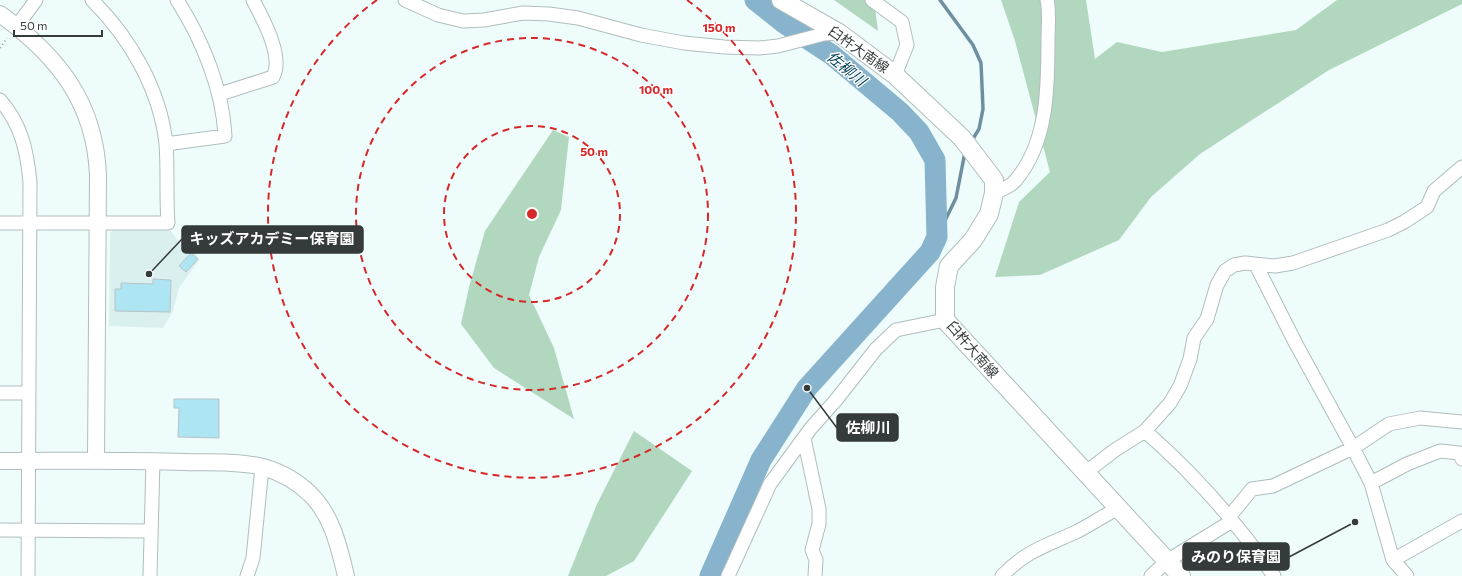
<svg xmlns="http://www.w3.org/2000/svg" width="1462" height="576" font-family="Commissioner,'Noto Sans JP',sans-serif">
<style>
.built{fill:#daf0ef}
.green{fill:#b1d8bf}
.lines{fill:none;stroke-linecap:round;stroke-linejoin:round}
.stream{stroke:#6e8fa0;stroke-width:3.5}
.river{stroke:#87b3cc;stroke-width:21}
.building{fill:#aee5f3;stroke:#b7c3c6}
.minor-casing{stroke:#b0bdbd;stroke-width:15}
.tertiary-casing{stroke:#b0bdbd;stroke-width:18}
.secondary-casing{stroke:#b0bdbd;stroke-width:20}
.path{stroke:#939c9c;stroke-width:2;stroke-dasharray:1 3;stroke-linecap:butt}
.minor{stroke:#fff;stroke-width:13}
.tertiary{stroke:#fff;stroke-width:16}
.secondary{stroke:#fff;stroke-width:18}
.ring{fill:none;stroke:#d62828;stroke-width:2;stroke-dasharray:7 5}
.labels{text-anchor:middle;dominant-baseline:central;stroke-width:3;stroke-linejoin:round;paint-order:stroke}
.street-label{font-size:14px;fill:#353a3a;stroke:#fff}
.water-label{font-size:15px;font-style:italic;fill:#03425b;stroke:#fff}
.centre{fill:#d62828;stroke:#fff;stroke-width:2}
.ring-label{font-size:12px;text-anchor:middle;font-weight:bold;fill:#d62828;stroke:#fff;stroke-width:3;stroke-linejoin:round;paint-order:stroke}
.leader{fill:none;stroke:#353a3a;stroke-width:1.5}
.callout-dot{fill:#353a3a;stroke:#fff;stroke-width:1.5}
.callout{fill:#353a3a;stroke:#353a3a;stroke-width:1.5}
.callout-label{font-size:15px;text-anchor:middle;font-weight:bold;fill:#fff}
</style>
<rect width="100%" height="100%" fill="#effcfc"/>
<path class="built" d="M115,228L169,229L184,248L195,253L199,260L179,288L173,311L163,328L109,326L110,233Z"/>
<path class="green" d="M834,0H874L878,31Z
M1001,0H1086L1095,59L1117,42L1162,52L1296,30L1337,0H1462V4L1329,70L1200,154L1151,197L1119,240L1040,275L995,277L1019,202L1050,172L1015,41Z
M553,130L569,137L561,210L539,257L529,295L554,348L574,419L494,368L461,324L469,287L485,231Z
M634,431L692,471L634,561L606,576H568L597,504Z"/>
<g class="lines">
<path class="stream" d="M940,0L973,45L981,63L983,109L979,129L971,142
M937,237L956,198L965,152"/>
<path class="river" d="M710,576L761,460L807,388L930,252L937,237L935,160L919,132L900,112L832,55L784,23L755,0"/>
</g>
<path class="building" d="M191,253L198,259L186,272L179,266Z
M153,279L171,280L170,312L115,311V289H121V283L153,284Z
M174,399H219V438L178,437L179,408H174Z"/>
<g class="lines">
<g class="minor-casing">
<path id="minor" d="M405,0L438,15L463,21L484,20L523,13L549,14L578,18L641,35L684,43L724,47L759,48L778,46L824,34L839,33
M872,0L902,22L907,45L895,75
M17,26L36,0
M220,94L273,77C284,57 263,19 253,0
M0,100C21,124 27,150 30,182L28,576
M166,144L225,136C223,90 202,39 177,0
M994,193C1001,190 1011,186 1015,181C1048,143 1048,87 1048,40C1048,27 1050,13 1047,0
M0,223H168C166,198 168,170 166,144C160,89 130,38 92,0
M1256,265L1296,344L1353,448L1389,424L1420,418L1462,422
M0,393H29
M1145,431C1194,474 1237,522 1274,576
M804,438L819,509V524L812,550L816,560L815,576
M1085,473L1115,450L1145,431L1170,403L1180,386L1190,359L1194,338L1207,319L1217,285L1225,271L1234,265L1245,263L1275,266L1293,263L1388,230L1404,222L1427,207L1434,191L1462,167
M1371,483L1407,464L1440,451L1459,453L1462,459
M1229,517L1252,489L1273,486L1353,448L1371,483L1393,560L1407,576
M0,530L151,531
M1393,560L1462,521
M150,576L153,461
M247,576L253,558L262,467
M728,576L770,484L811,428L836,400L876,349L896,330L945,320
M1002,576C1024,552 1047,545 1076,532C1090,525 1103,516 1117,509
M1151,576L1167,561L1232,521"/>
</g>
<g class="tertiary-casing">
<path id="tertiary" d="M0,14C57,55 95,102 98,175L96,461
M0,461C62,461 123,460 185,462C210,463 238,461 263,467C280,472 297,481 310,494C332,515 339,547 346,576"/>
</g>
<g class="secondary-casing">
<path id="secondary" d="M781,0L839,33L895,75L962,138L994,180V193L989,214L973,240L949,266L945,287V320L1181,576"/>
</g>
<path class="path" d="M0,48L7,38"/>
<use href="#minor" class="minor"/>
<use href="#tertiary" class="tertiary"/>
<use href="#secondary" class="secondary"/>
</g>
<g class="ring">
<circle cx="532" cy="214" r="88"/>
<circle cx="532" cy="214" r="176"/>
<path d="M687 0A264 264 0 1 1 377 0"/>
</g>
<g class="labels">
<g class="street-label">
<text transform="translate(859 49) rotate(35)">臼杵大南線</text>
<text transform="translate(973 349) rotate(49)">臼杵大南線</text>
</g>
<g class="water-label">
<text transform="translate(847 68) rotate(39)">佐柳川</text>
</g>
</g>
<circle cx="532" cy="214" r="6" class="centre"/>
<g class="ring-label">
<text x="719" y="32">150 m</text>
<text x="656" y="94">100 m</text>
<text x="594" y="156">50 m</text>
</g>
<path class="leader" d="M149 274L182 239M807 388L837 428M1355 522L1289 557"/>
<g class="callout-dot">
<circle cx="149" cy="274" r="4"/>
<circle cx="807" cy="388" r="4"/>
<circle cx="1355" cy="522" r="4"/>
</g>
<g class="callout">
<rect x="182" y="226" width="181" height="27" rx="4"/>
<rect x="837" y="414" width="61" height="27" rx="4"/>
<rect x="1183" y="543" width="106" height="27" rx="4"/>
</g>
<g class="callout-label">
<text x="272" y="244">キッズアカデミー保育園</text>
<text x="868" y="433">佐柳川</text>
<text x="1236" y="562">みのり保育園</text>
</g>
<path d="M14 30v6h88v-6" fill="none" stroke="#353a3a" stroke-width="2"/>
<text x="20" y="30" font-size="12" fill="#353a3a" stroke="#ffffff" stroke-width="3" paint-order="stroke">50 m</text>
</svg>
